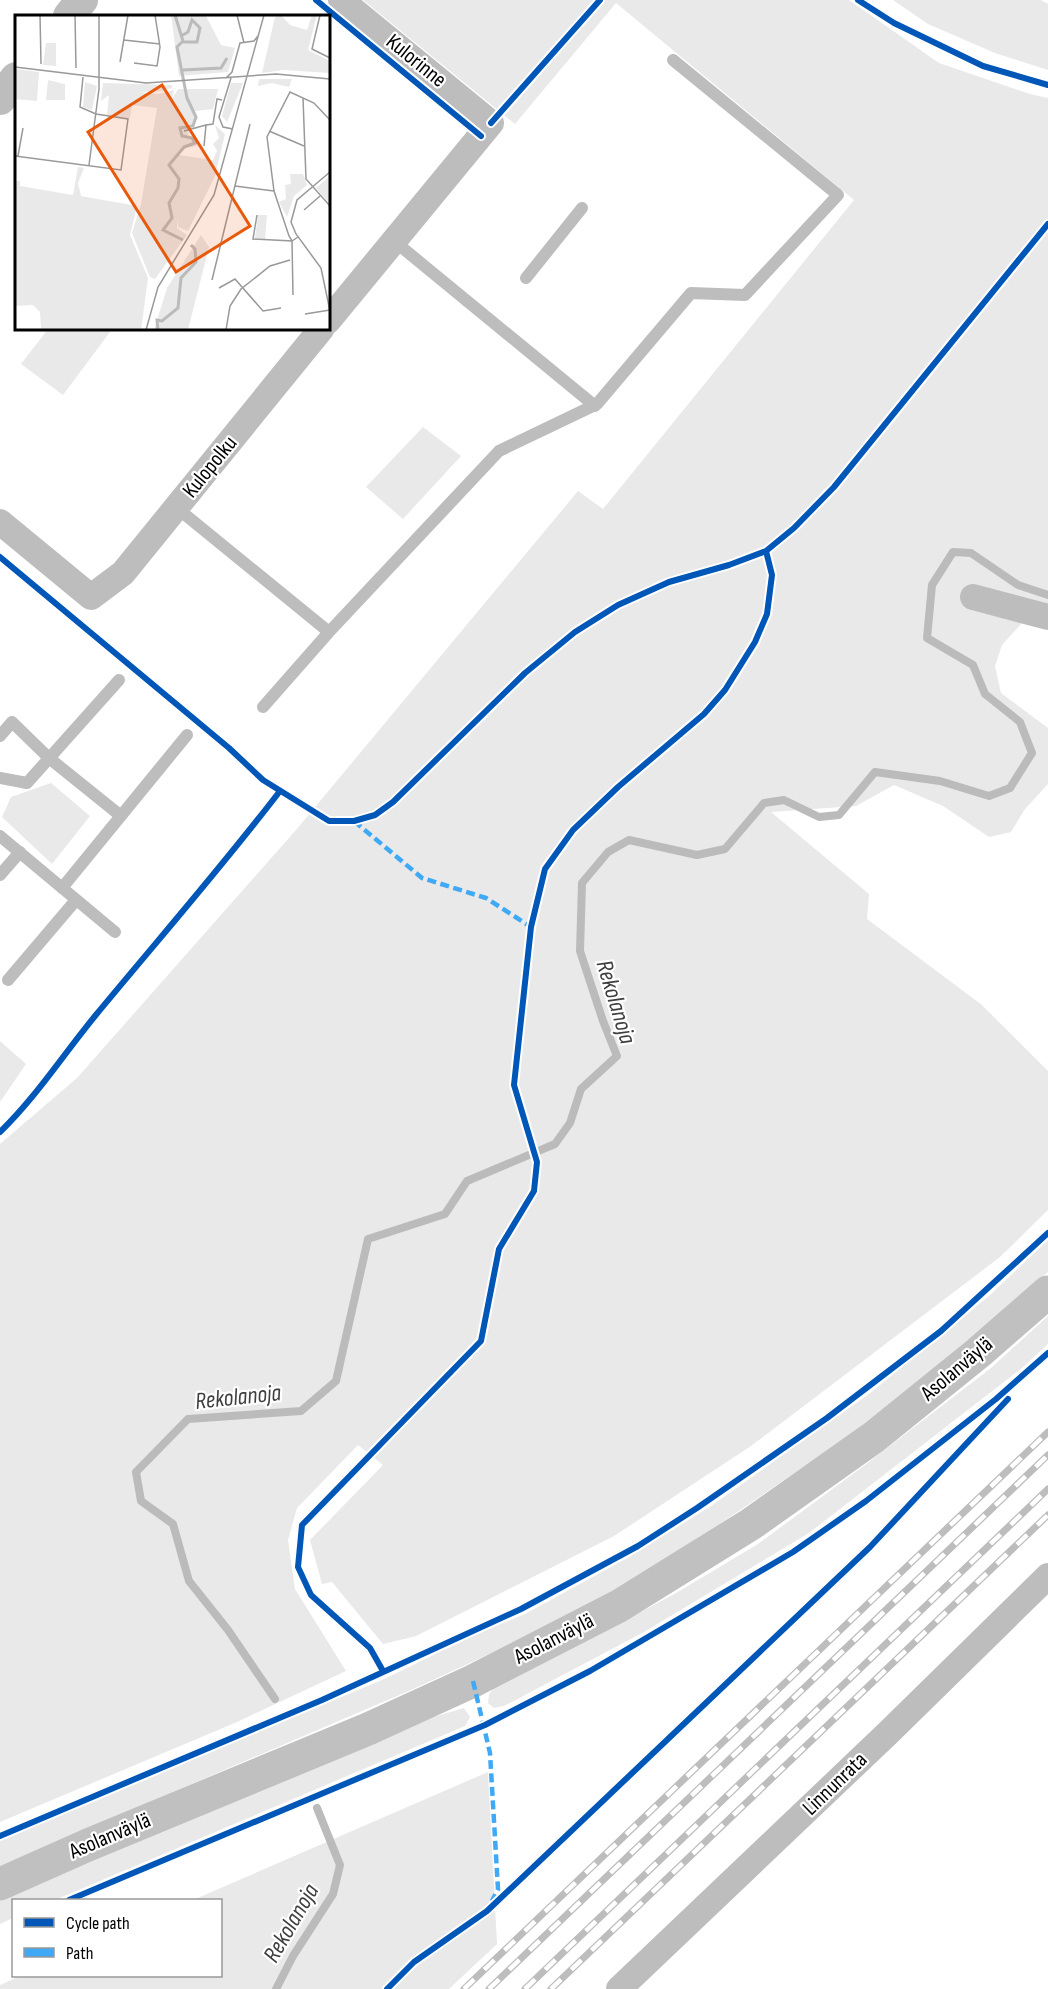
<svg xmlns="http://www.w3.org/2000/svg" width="1048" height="1989" font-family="'Sofia Sans Condensed',sans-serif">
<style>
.green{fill:#e9e9e9}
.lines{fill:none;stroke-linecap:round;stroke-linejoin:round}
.stream{stroke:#bbb;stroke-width:8}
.service{stroke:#bdbdbd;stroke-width:12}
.minor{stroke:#bdbdbd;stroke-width:26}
.tertiary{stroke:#bdbdbd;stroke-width:32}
.secondary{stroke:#c0c0c0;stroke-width:33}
.rail-casing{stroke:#bdbdbd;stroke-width:7}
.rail{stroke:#fff;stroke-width:4.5;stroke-dasharray:14;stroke-linecap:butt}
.quiet{stroke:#3fa9f5;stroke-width:4.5;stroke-dasharray:9 4.5;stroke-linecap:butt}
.cycleway-casing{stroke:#fff;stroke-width:10}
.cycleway{stroke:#0057b8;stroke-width:6}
.labels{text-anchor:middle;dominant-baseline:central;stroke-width:4.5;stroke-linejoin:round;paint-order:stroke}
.street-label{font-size:22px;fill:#000;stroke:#fff}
.water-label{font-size:24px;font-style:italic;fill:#3f3f3f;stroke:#fff}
.inset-river{fill:none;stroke:#bbb;stroke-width:3}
.inset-road{fill:none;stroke:#999;stroke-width:1.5}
.view{fill:#e8590c;fill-opacity:0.15;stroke:#e8590c;stroke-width:3}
.inset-edge{fill:none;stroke:#000;stroke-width:3}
</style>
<rect width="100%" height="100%" fill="#fff"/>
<path class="green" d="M363,0H849L939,63L1030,94L1048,98V604L1041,602L1002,645L995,666L1001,693L1048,728V784L1025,809L1011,832L989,837L943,806L894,785L856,806L771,812L869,894L867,919L982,1005L1048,1071V1210L1000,1257L751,1446L614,1536L416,1636L383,1644L332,1582L322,1584L310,1540L383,1465L358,1445L297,1508L288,1540L295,1589L346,1671L237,1722L0,1822V1144L77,1078L296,830L578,491L603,509L854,200L616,3L515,124Z
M893,0H1041L1048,4V70L995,53L928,24Z
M48,329H106L110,332L63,395L21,364Z
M423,427L461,456L403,519L366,487Z
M51,783L90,816L52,864L2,817L11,797Z
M0,1041L26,1064L0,1102Z
M1048,1240V1272L1027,1292L862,1427L718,1525L617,1589L535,1633L411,1690L0,1866V1840L382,1680L483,1631L525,1614L629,1557L711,1506L869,1394L990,1295Z
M1048,1316V1344L1022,1368L809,1533L644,1632L504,1706L494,1708L488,1703L489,1694L497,1684L598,1635L676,1593L758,1544L861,1468L991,1368Z
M464,1708L470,1717L465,1726L55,1900H14L13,1918L0,1924V1900L420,1721Z
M488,1772L497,1944L449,1989H0V1985L20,1976H220V1900H193Z"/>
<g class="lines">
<path class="stream" d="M275,1699L228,1630L189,1581L173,1524L141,1501L136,1472L188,1419L301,1411L336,1381L368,1239L445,1214L467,1181L555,1144L570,1123L581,1089L617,1056L603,1021L580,951L582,883L608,852L629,840L697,855L725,849L764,803L784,800L819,817L839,815L875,772L940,781L989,796L1010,788L1032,753L1020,722L985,694L973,665L927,638L932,585L953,552L971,553L1018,585L1048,595
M276,1989L293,1956L333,1894L340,1865L317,1808"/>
<path class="service" d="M394,241L595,406
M526,278L582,208
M177,508L329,632
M263,707L329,632L499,451L597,404L691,293L745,295L838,195L673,60
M0,736L12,722L49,758L121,816
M0,778L27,783L119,680
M0,836L115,932
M0,875L20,852
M62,888L187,735
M8,980L76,900"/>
<path class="minor" d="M328,321L491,123L341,0
M0,522L91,597L123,573L322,328
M973,597L1048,617
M619,1989L888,1733L1048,1576"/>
<path class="tertiary" d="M69,16L82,0
M0,99L16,78"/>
<path class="secondary" d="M0,1884L88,1845L368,1729L473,1681L619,1606L751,1524L874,1437L978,1353L1048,1292"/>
<g class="rail-casing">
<path id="rail" d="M464,1989L1048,1432
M489,1989L1048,1455
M525,1989L1048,1489
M551,1989L1048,1515"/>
</g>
<use href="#rail" class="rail"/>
<path class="quiet" d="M354,821L422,878L486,898L531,927
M473,1681L490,1753L498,1889L492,1901"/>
<g class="cycleway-casing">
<path id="cycleway" d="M316,0L481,136
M858,0L894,23L983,66L1048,85
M491,123L600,0
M0,557L229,748L263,780L329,821H354L375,815L393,802L525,673L575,632L618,605L669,582L729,565L766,551L794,528L834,487L1048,224
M0,1132C36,1097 63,1055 95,1016C157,941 221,868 280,791
M383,1671L370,1648L311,1595L298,1567L302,1525L481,1341L499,1249L534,1191L537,1162L514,1085L531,927L545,869L573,830L618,787L704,714L725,690L755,642L767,614L772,575L766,551
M0,1836L322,1700L521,1609L638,1546L697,1508L827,1418L941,1331L1048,1233
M69,1900L485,1725L590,1671L793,1552L866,1501L996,1399L1048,1353
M387,1989L414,1962L487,1911L870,1547L1008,1399"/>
</g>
<use href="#cycleway" class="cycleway"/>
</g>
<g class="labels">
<g class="street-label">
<text transform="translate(416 61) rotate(39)">Kulorinne</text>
<text transform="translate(210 467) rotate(-51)">Kulopolku</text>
<text transform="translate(957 1369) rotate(-40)">Asolanväylä</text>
<text transform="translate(554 1639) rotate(-27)">Asolanväylä</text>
<text transform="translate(835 1784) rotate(-44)">Linnunrata</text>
<text transform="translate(110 1836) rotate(-23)">Asolanväylä</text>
</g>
<g class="water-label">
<text transform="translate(616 1002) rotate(73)">Rekolanoja</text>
<text transform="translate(238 1397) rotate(-6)">Rekolanoja</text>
<text transform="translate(291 1923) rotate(-60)">Rekolanoja</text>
</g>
</g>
<g transform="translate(15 15)">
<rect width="315" height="315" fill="#fff"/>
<path d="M156,0L191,1L206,30L220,33L213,57L164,61ZM266,0L275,10L292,15L297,0H302L293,35L315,46V58L268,55L247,58L260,2ZM31,28H41V51L28,50ZM0,54L24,57L22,86L0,84ZM244,64H277L274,72L257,68L243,71ZM33,65L50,69V85H31ZM70,67L82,71L77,95L68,92ZM88,68L157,70V73L146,76L125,77L143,79L159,75L157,84L163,74H203L198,94L180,96L183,103L174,113L173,120L182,124V131L171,133L164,140L198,145L202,136L198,129L204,123L200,110L210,119L200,161L173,216L163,212L162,203V213L172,220L140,264L135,262L117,218L126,189L142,93L117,90L115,103L92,100L94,80L86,86ZM216,68H228L212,107L207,101ZM63,152L69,153L63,168L66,181L122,191L115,220L133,263L126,315H26L25,297L18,290L0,291V166H5V171L58,180ZM275,159H288L292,170L279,181L272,202L264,187L271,184L270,170L276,169ZM315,161V189L301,173ZM243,200H252L250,224L240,223ZM186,220L194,232L173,315H139L152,273Z" fill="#e9e9e9"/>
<path class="inset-river" d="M160,0L168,26L162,32L172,83L181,102L178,111L165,113L167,121L177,123L180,128L169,132L154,150L164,164L163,173L154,188L157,203L148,215L168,225M166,21L173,17L177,5L185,13L182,27H168M168,55L206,53L212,43M143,315L142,305L147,306L163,293L166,263L181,247L180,234L176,230"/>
<path class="inset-road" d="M25,0L26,49M60,0L61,53M222,0L229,28M305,0L297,34L315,43M109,25L145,29M105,47L113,0M119,48L142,51L145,32L140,0M0,52L131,68L261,59L315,64M68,62L65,92L81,99M211,63L217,57L225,28L239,26L243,21M216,63L204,102L208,112L218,114M288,83L291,164L315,191M169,116L191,110M254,116L289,131M189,131L191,110L198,109L202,84L207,85M0,141L106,155L113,104L81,99M3,141L8,113M74,150L84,74V0M315,157L282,185L276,207L281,219L306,253L315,296M220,171L259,176M289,195L305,181M242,200L238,224L277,226L278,280M283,222L277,226L274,221L259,176L252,122L275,77L299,88L315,105M197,265L235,109M204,273L220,264L248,296L266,293M290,299L315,295M131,315L143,272L199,180L249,0M211,315L215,291L226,274L255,251L275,245"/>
<path class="view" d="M147,70L235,211L161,257L73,117Z"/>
<rect width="315" height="315" class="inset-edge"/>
</g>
<rect x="12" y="1899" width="210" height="78" fill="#ffffff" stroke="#999999" stroke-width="1.5"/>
<rect x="24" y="1918" width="30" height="9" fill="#0057b8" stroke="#999999" stroke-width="1.5"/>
<text x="66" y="1929" font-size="18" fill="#000000">Cycle path</text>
<rect x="24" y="1948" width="30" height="9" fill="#3fa9f5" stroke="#999999" stroke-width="1.5"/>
<text x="66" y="1959" font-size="18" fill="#000000">Path</text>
</svg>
